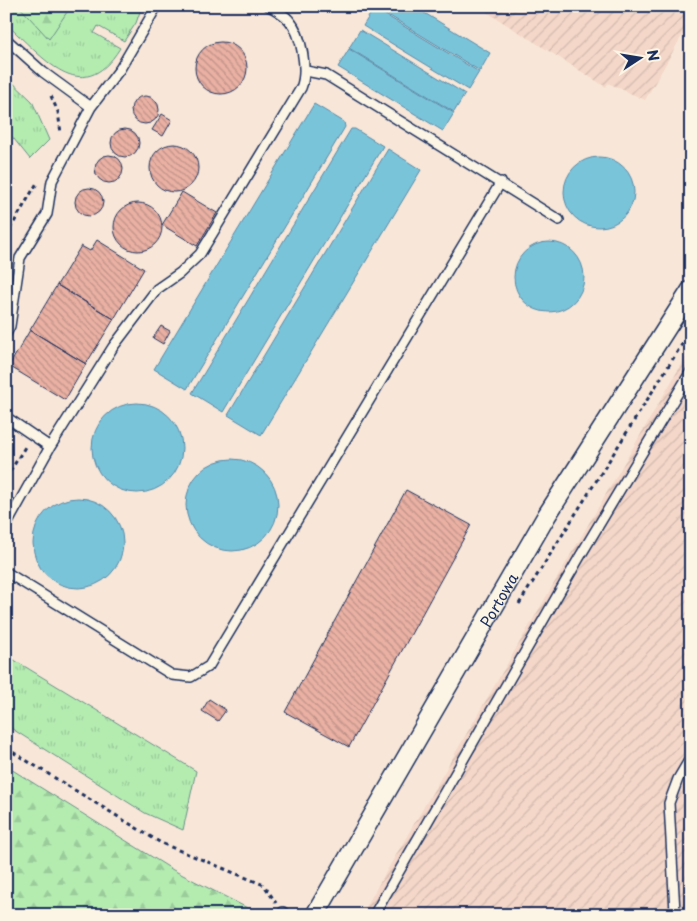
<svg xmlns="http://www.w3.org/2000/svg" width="697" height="921" font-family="'Playpen Sans',sans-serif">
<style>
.industrial{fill:url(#industrial-furrows)}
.grass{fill:url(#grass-tufts);stroke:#688e87}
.forest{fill:url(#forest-firs);stroke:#688e87}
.water{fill:#7ac4da;stroke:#5488a8}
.building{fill:url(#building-back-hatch);stroke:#1b2f5e}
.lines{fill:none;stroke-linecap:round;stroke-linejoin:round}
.service-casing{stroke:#1b2f5e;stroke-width:12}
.minor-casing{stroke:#1b2f5e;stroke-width:21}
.path{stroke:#1b2f5e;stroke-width:3;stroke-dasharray:4 4;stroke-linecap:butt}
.service{stroke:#fcf5e5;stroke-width:9}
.minor{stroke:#fcf5e5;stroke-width:18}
.labels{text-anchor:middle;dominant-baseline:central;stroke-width:5;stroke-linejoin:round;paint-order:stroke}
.street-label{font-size:15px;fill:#1b2f5e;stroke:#fcf5e5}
</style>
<defs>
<pattern id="industrial-furrows" width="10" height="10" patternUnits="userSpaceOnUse" patternTransform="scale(1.25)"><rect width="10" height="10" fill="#f4d7c8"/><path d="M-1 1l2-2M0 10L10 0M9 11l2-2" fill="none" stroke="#d1b9ae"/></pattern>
<pattern id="grass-tufts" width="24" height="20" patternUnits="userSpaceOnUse" patternTransform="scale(1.25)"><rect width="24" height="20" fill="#b4ecb0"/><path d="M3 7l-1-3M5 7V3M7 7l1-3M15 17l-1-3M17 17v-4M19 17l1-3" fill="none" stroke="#9acb9a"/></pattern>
<pattern id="forest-firs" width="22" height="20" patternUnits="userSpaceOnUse" patternTransform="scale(1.25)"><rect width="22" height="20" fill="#b4ecb0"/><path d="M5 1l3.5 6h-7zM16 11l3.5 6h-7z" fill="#9acb9a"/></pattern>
<pattern id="building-back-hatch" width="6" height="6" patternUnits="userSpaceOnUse" patternTransform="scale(1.25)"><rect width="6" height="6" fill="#eab1a3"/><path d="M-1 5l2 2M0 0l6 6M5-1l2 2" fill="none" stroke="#bd9088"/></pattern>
</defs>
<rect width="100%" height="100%" fill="#f8e7d8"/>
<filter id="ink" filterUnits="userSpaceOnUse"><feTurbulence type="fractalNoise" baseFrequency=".02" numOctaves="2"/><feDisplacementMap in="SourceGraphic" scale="10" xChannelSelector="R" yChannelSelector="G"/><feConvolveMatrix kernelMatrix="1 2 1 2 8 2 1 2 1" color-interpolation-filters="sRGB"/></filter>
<g filter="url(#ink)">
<path class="industrial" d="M477,6H691V20L645,100L608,83L606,87Z
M691,348V915H361Z"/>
<path class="grass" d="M6,6H142L136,23L124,41L98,26L94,33L120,48C81,111 42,55 6,24Z
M6,76L32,101L49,140L30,159L6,129Z
M6,655L196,771L183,830L145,813L6,725Z"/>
<path class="forest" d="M19,6H71L49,39Z
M6,766L173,870L261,915H6Z"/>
<path class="water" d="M413,6L490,53L480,71L375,7Z
M374,8L479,72L468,90L363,26Z
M360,30L465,94L454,112L349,48Z
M349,49L454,113L443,131L338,67Z
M314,104L344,122L345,127L187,389L154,369Z
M351,129H355L383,146L223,412L192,393Z
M388,149L421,170L261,435L228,415Z
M564 192a35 35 0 1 1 70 0a35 35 0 1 1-70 0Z
M514 277a35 35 0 1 1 70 0a35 35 0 1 1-70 0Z
M92 448a45 45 0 1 1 90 0a45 45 0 1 1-90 0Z
M186 505a46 46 0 1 1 92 0a46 46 0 1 1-92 0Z
M33 543a45 45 0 1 1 90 0a45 45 0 1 1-90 0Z"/>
<path class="building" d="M195 68a26 26 0 1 1 52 0a26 26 0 1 1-52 0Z
M131 110a14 14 0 1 1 28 0a14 14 0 1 1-28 0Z
M162,114L172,120L163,136L152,130Z
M111 143a14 14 0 1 1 28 0a14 14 0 1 1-28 0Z
M150 168a24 24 0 1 1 48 0a24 24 0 1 1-48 0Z
M95 169a14 14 0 1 1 28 0a14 14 0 1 1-28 0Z
M75 202a14 14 0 1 1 28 0a14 14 0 1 1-28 0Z
M182,192L217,213L197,246L162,225Z
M114 227a24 24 0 1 1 48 0a24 24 0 1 1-48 0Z
M97,240L144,269L114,319L57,285L81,246L90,251Z
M57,285L114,319L86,364L30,330Z
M161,326L170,331L163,344L153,338Z
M30,330L86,364L65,400L9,366Z
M406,490L471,525L349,747L285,712Z
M209,699L226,710L218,721L202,711Z"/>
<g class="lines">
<g class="service-casing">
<path id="service" d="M6,39L43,72L91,107
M306,71L326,75L559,220
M6,169V170
M6,334L10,326L20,258L47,214L52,181L91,107L120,69L157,6
M6,417L50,447
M6,526L50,447L113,347L157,289L180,273L200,254L301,88C308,71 302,34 289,20C284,14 276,10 269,6
M6,572L172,675L191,677L209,666L501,182
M283,912L286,915
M374,915L579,558L691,371
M671,915L675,912L669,803L678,779L691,757"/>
</g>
<g class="minor-casing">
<g id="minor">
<path id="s1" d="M315,915L547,515L691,290"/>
</g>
</g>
<path class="path" d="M51,96L58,112L61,133
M6,236L37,183
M6,478L25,447
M519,604L691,330
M6,748L161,843L264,885L276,903"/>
<use href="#service" class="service"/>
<use href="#minor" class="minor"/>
</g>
</g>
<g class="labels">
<g class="street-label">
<text stroke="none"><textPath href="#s1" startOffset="365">Portowa</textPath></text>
</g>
</g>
<rect width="697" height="921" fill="none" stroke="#fcf5e5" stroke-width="25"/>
<rect x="12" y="12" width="672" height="896" fill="none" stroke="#1b2f5e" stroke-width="2" filter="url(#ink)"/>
<g transform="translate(640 58) rotate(78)" stroke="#fcf5e5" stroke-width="4" paint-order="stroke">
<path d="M0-4L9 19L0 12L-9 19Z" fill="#1b2f5e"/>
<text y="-8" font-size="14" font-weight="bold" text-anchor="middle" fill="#1b2f5e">N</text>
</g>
</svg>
